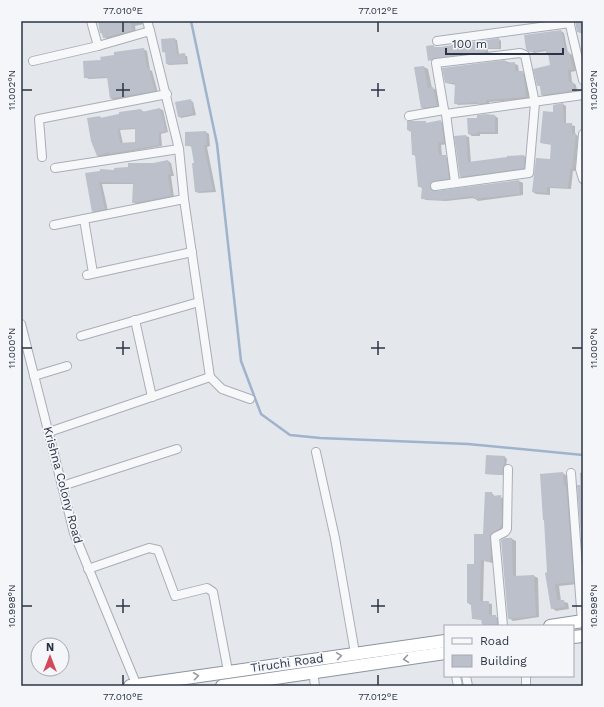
<svg xmlns="http://www.w3.org/2000/svg" width="604" height="707" viewBox="0 0 604 707" font-family="'Work Sans',sans-serif">
<rect width="100%" height="100%" fill="#e4e7ec"/>
<!-- shadow -->
<g fill="#0003" fill-rule="evenodd">
<polygon points="99,21 143,21 144,24 135,26 136,32 108,40 104,37 100,31"/>
<polygon points="576,21 583,21 583,34 578,32"/>
<polygon points="561,31 564,33 568,53 573,55 576,71 571,72 572,82 576,85 577,91 545,97 542,95 541,87 538,85 551,66 549,54 547,51 534,53 527,49"/>
<polygon points="174,39 177,40 179,54 187,56 188,64 169,65 167,64 166,53 163,52"/>
<polygon points="499,39 501,41 501,49 488,49 488,52 438,58 432,61 429,60 436,48"/>
<polygon points="143,49 147,51 150,70 152,71 158,93 114,100 110,98 109,78 89,79 85,77 102,61"/>
<polygon points="505,61 518,65 519,72 526,74 529,99 489,102 489,104 481,105 478,104 458,105 455,103 456,85 446,83"/>
<polygon points="424,67 428,69 432,88 437,90 440,108 426,110 422,108"/>
<polygon points="190,100 193,102 196,115 181,118 178,116"/>
<polygon points="563,104 566,106 566,124 575,126 575,134 578,136 575,171 573,171 571,189 550,188 550,195 536,194 533,192 551,160 552,145 541,143 554,113"/>
<path d="M 160,109 L 163,110 L 168,132 L 161,134 L 162,146 L 100,157 L 97,155 L 100,117 L 103,119 L 141,110 L 144,112 ZM 136,129 L 136,143 L 123,144 L 120,130 Z"/>
<polygon points="495,116 498,118 498,134 480,134 480,136 472,136 469,134 478,119"/>
<polygon points="425,122 428,124 441,122 444,123 447,144 441,145 442,156 449,158 452,180 433,189 434,192 519,181 523,183 523,195 478,201 474,198 446,201 426,200 422,198 423,189 419,186 416,156 413,155 411,132 408,130"/>
<polygon points="206,132 209,134 210,146 207,147 216,192 199,193 196,192 195,164 192,147 186,145 186,133"/>
<polygon points="465,136 469,137 471,163 524,156 527,158 527,169 464,178 461,176"/>
<polygon points="168,161 171,163 174,176 171,176 174,197 136,204 133,202 134,184 102,184 108,211 96,213 93,211 87,174 115,171"/>
<polygon points="505,457 507,459 505,475 486,474"/>
<polygon points="583,472 583,547 580,473"/>
<polygon points="563,473 567,476 578,584 559,586 561,601 568,603 569,609 556,611 552,608 548,573"/>
<polygon points="492,493 495,497 505,498 505,527 493,537 494,558 493,563 484,561 483,602 492,604 492,616 500,618 501,626 486,626 483,624 482,620 473,619 471,605 468,603 475,565 484,535"/>
<polygon points="505,539 512,539 516,541 516,577 534,576 538,578 539,617 513,621 509,618"/>
</g>
<g fill="none" stroke-linecap="round" stroke-linejoin="round">
<!-- stream -->
<polyline stroke="#9fb4cc" stroke-width="2.5" points="191,21 217,144 241,361 261,414 290,435 320,438 468,444 583,455"/>
</g>
<!-- building -->
<g fill="#bbc0ca" fill-rule="evenodd">
<polygon points="98,21 130,21 133,30 103,38 102,33 100,33"/>
<polygon points="575,21 581,21 581,32 577,32"/>
<polygon points="561,30 566,52 569,52 573,69 568,70 569,82 573,82 574,90 541,95 540,86 537,86 533,69 550,65 548,53 546,54 546,49 529,52 526,49 524,35"/>
<polygon points="175,38 177,54 185,53 186,63 166,64 165,52 162,52 161,39"/>
<polygon points="499,38 499,48 486,48 486,52 435,58 428,61 426,46 433,45 435,47 441,47"/>
<polygon points="144,48 147,68 149,68 155,91 110,98 107,77 84,78 83,61 101,60 100,57 114,55 114,52"/>
<polygon points="505,60 505,63 515,62 515,71 523,71 526,97 486,100 486,103 477,104 477,102 454,104 455,83 445,83 442,68"/>
<polygon points="424,66 428,88 433,87 437,106 421,108 414,67"/>
<polygon points="191,99 193,114 178,117 175,102"/>
<polygon points="563,103 564,123 572,123 572,134 576,133 572,169 570,169 568,188 547,187 547,193 532,192 536,158 550,159 551,144 540,143 543,111 553,112 553,105"/>
<path d="M 160,108 L 166,131 L 159,133 L 159,145 L 109,154 L 109,152 L 97,156 L 91,141 L 87,118 L 100,116 L 100,118 L 119,114 L 119,112 L 141,109 L 142,112 ZM 135,128 L 135,142 L 120,143 L 118,129 Z"/>
<polygon points="486,114 495,115 495,132 477,132 477,134 468,134 467,118 477,118 477,115"/>
<polygon points="441,120 444,142 438,143 439,155 446,155 449,179 432,181 430,186 431,190 436,191 519,180 520,194 473,199 473,196 442,200 421,199 422,187 418,187 415,155 412,155 411,131 407,130 407,121 426,121 426,123"/>
<polygon points="206,131 207,145 204,145 213,190 195,192 192,163 194,163 191,146 185,146 185,132"/>
<polygon points="466,135 468,162 507,157 507,156 524,155 524,168 460,177 454,136"/>
<polygon points="168,160 171,174 168,175 171,196 132,203 133,183 99,182 105,209 92,212 85,173 100,171 100,169 114,170 114,168 128,167 128,163 153,163"/>
<polygon points="486,455 505,456 502,475 485,474"/>
<polygon points="563,472 564,486 566,486 574,582 555,584 557,600 564,600 565,607 551,609 545,573 547,572 544,520 543,520 540,474"/>
<polygon points="577,485 583,485 583,561"/>
<polygon points="485,492 492,492 492,496 501,495 502,524 499,529 490,535 491,556 489,562 481,560 480,601 489,601 489,615 496,615 497,624 482,625 481,619 472,619 471,603 467,603 467,564 474,564 474,534 483,534"/>
<polygon points="505,538 512,538 513,576 534,575 536,616 508,619 501,540"/>
</g>
<g fill="none" stroke-linecap="round" stroke-linejoin="round">
<defs>
<g id="minor">
<polyline points="147,21 150,31"/>
<polyline points="569,21 583,80"/>
<polyline points="437,41 570,23"/>
<polyline points="33,61 98,46"/>
<polyline points="446,114 455,182"/>
<polyline points="409,116 444,110 446,114 583,95"/>
<polyline points="583,134 580,169 583,179"/>
<polyline points="42,157 39,119 167,94"/>
<polyline points="55,168 179,149"/>
<polyline points="435,186 529,173 535,103 525,55 520,53 436,63 444,110"/>
<polyline points="84,219 93,273"/>
<polyline points="54,225 184,199"/>
<polyline points="87,275 192,252"/>
<polyline points="135,320 152,397"/>
<polyline points="21,324 74,533 137,686"/>
<polyline points="81,336 199,302"/>
<polyline points="34,376 67,366"/>
<polyline points="210,377 222,389 250,399"/>
<polyline points="49,432 210,377 184,199 179,149 150,31 98,46 91,21"/>
<polyline points="316,452 335,538 355,653"/>
<polyline points="571,473 582,622"/>
<polyline points="62,486 177,449"/>
<polyline points="88,569 149,548 158,550 175,596 207,588 213,592 228,671"/>
<polyline points="503,626 495,537 505,532 507,529 508,469"/>
<polyline points="313,671 315,686"/>
<polyline points="456,676 458,686"/>
<polyline points="466,676 468,686"/>
<polyline points="526,686 526,676"/>
</g>
<g id="highway">
<polyline points="550,626 583,621"/>
<polyline points="573,637 583,636"/>
<polyline points="130,686 445,641"/>
<polyline points="222,686 445,653"/>
</g>
</defs>
<!-- minor casing -->
<use href="#minor" stroke="#a9aeb7" stroke-width="10"/>
<!-- highway casing -->
<use href="#highway" stroke="#8b94a3" stroke-width="14"/>
<!-- minor -->
<use href="#minor" stroke="#f7f8fa" stroke-width="8"/>
<!-- highway -->
<use href="#highway" stroke="#fff" stroke-width="12"/>
</g>
<!-- one-way arrows -->
<defs><path id="oneway-chevron" d="M-2-3.5L2.5 0L-2 3.5" fill="none" stroke-width="1.6" stroke-linecap="round" stroke-linejoin="round"/></defs>
<g stroke="#959aa2">
<use href="#oneway-chevron" transform="translate(339 656) rotate(-8)"/>
<use href="#oneway-chevron" transform="translate(406 659) rotate(172)"/>
<use href="#oneway-chevron" transform="translate(196 676) rotate(-8)"/>
</g>
<!-- ticks -->
<path fill="none" stroke="#2b3445" stroke-width="1.5" d="M 123,22 L 123,32M 378,22 L 378,32M 123,83 L 123,97M 378,83 L 378,97M 22,90 L 32,90M 116,90 L 130,90M 371,90 L 385,90M 572,90 L 582,90M 123,341 L 123,355M 378,341 L 378,355M 22,348 L 32,348M 116,348 L 130,348M 371,348 L 385,348M 572,348 L 582,348M 123,599 L 123,613M 378,599 L 378,613M 22,606 L 32,606M 116,606 L 130,606M 371,606 L 385,606M 572,606 L 582,606M 123,675 L 123,685M 378,675 L 378,685"/>
<g text-anchor="middle" stroke-width="3.5" stroke-linejoin="round" paint-order="stroke">
<!-- street labels -->
<g font-size="12" fill="#2b3445" stroke="#f4f6f9">
<text transform="translate(63 485) rotate(75)" y="4">Krishna Colony Road</text>
<text transform="translate(287 663) rotate(-8)" y="4">Tiruchi Road</text>
</g>
</g>
<!-- border -->
<rect width="604" height="707" fill="none" stroke="#f4f6f9" stroke-width="44"/>
<!-- legend -->
<rect x="444" y="625" width="130" height="52" fill="#f4f6f9" stroke="#a4a8b1"/>
<rect x="452" y="638" width="20" height="6" fill="#f7f8fa" stroke="#a4a8b1"/>
<text x="480" y="645" font-size="12" fill="#2b3445">Road</text>
<rect x="452" y="655" width="20" height="12" fill="#bbc0ca" stroke="#a4a8b1"/>
<text x="480" y="665" font-size="12" fill="#2b3445">Building</text>
<!-- north arrow -->
<g transform="translate(50 657)"><circle r="19" fill="#f4f6f9" stroke="#a4a8b1"/>
<path d="M0-3L7 15L0 10L-7 15Z" fill="#d1495b"/>
<text y="-6" font-size="11" font-weight="bold" text-anchor="middle" fill="#2b3445">N</text>
</g>
<!-- scale -->
<path d="M446 48v6h117v-6" fill="none" stroke="#2b3445" stroke-width="2"/>
<text x="452" y="48" font-size="12" fill="#2b3445" stroke="#f4f6f9" stroke-width="3" paint-order="stroke">100 m</text>
<rect x="22" y="22" width="560" height="663" fill="none" stroke="#2b3445" stroke-width="1.5"/>
<g font-size="10" text-anchor="middle" fill="#2b3445">
<text x="123" y="14">77.010°E</text>
<text x="378" y="14">77.012°E</text>
<text transform="translate(11 90) rotate(-90)" y="4">11.002°N</text>
<text transform="translate(593 90) rotate(-90)" y="4">11.002°N</text>
<text transform="translate(11 348) rotate(-90)" y="4">11.000°N</text>
<text transform="translate(593 348) rotate(-90)" y="4">11.000°N</text>
<text transform="translate(11 606) rotate(-90)" y="4">10.998°N</text>
<text transform="translate(593 606) rotate(-90)" y="4">10.998°N</text>
<text x="123" y="700">77.010°E</text>
<text x="378" y="700">77.012°E</text>
</g>
</svg>
